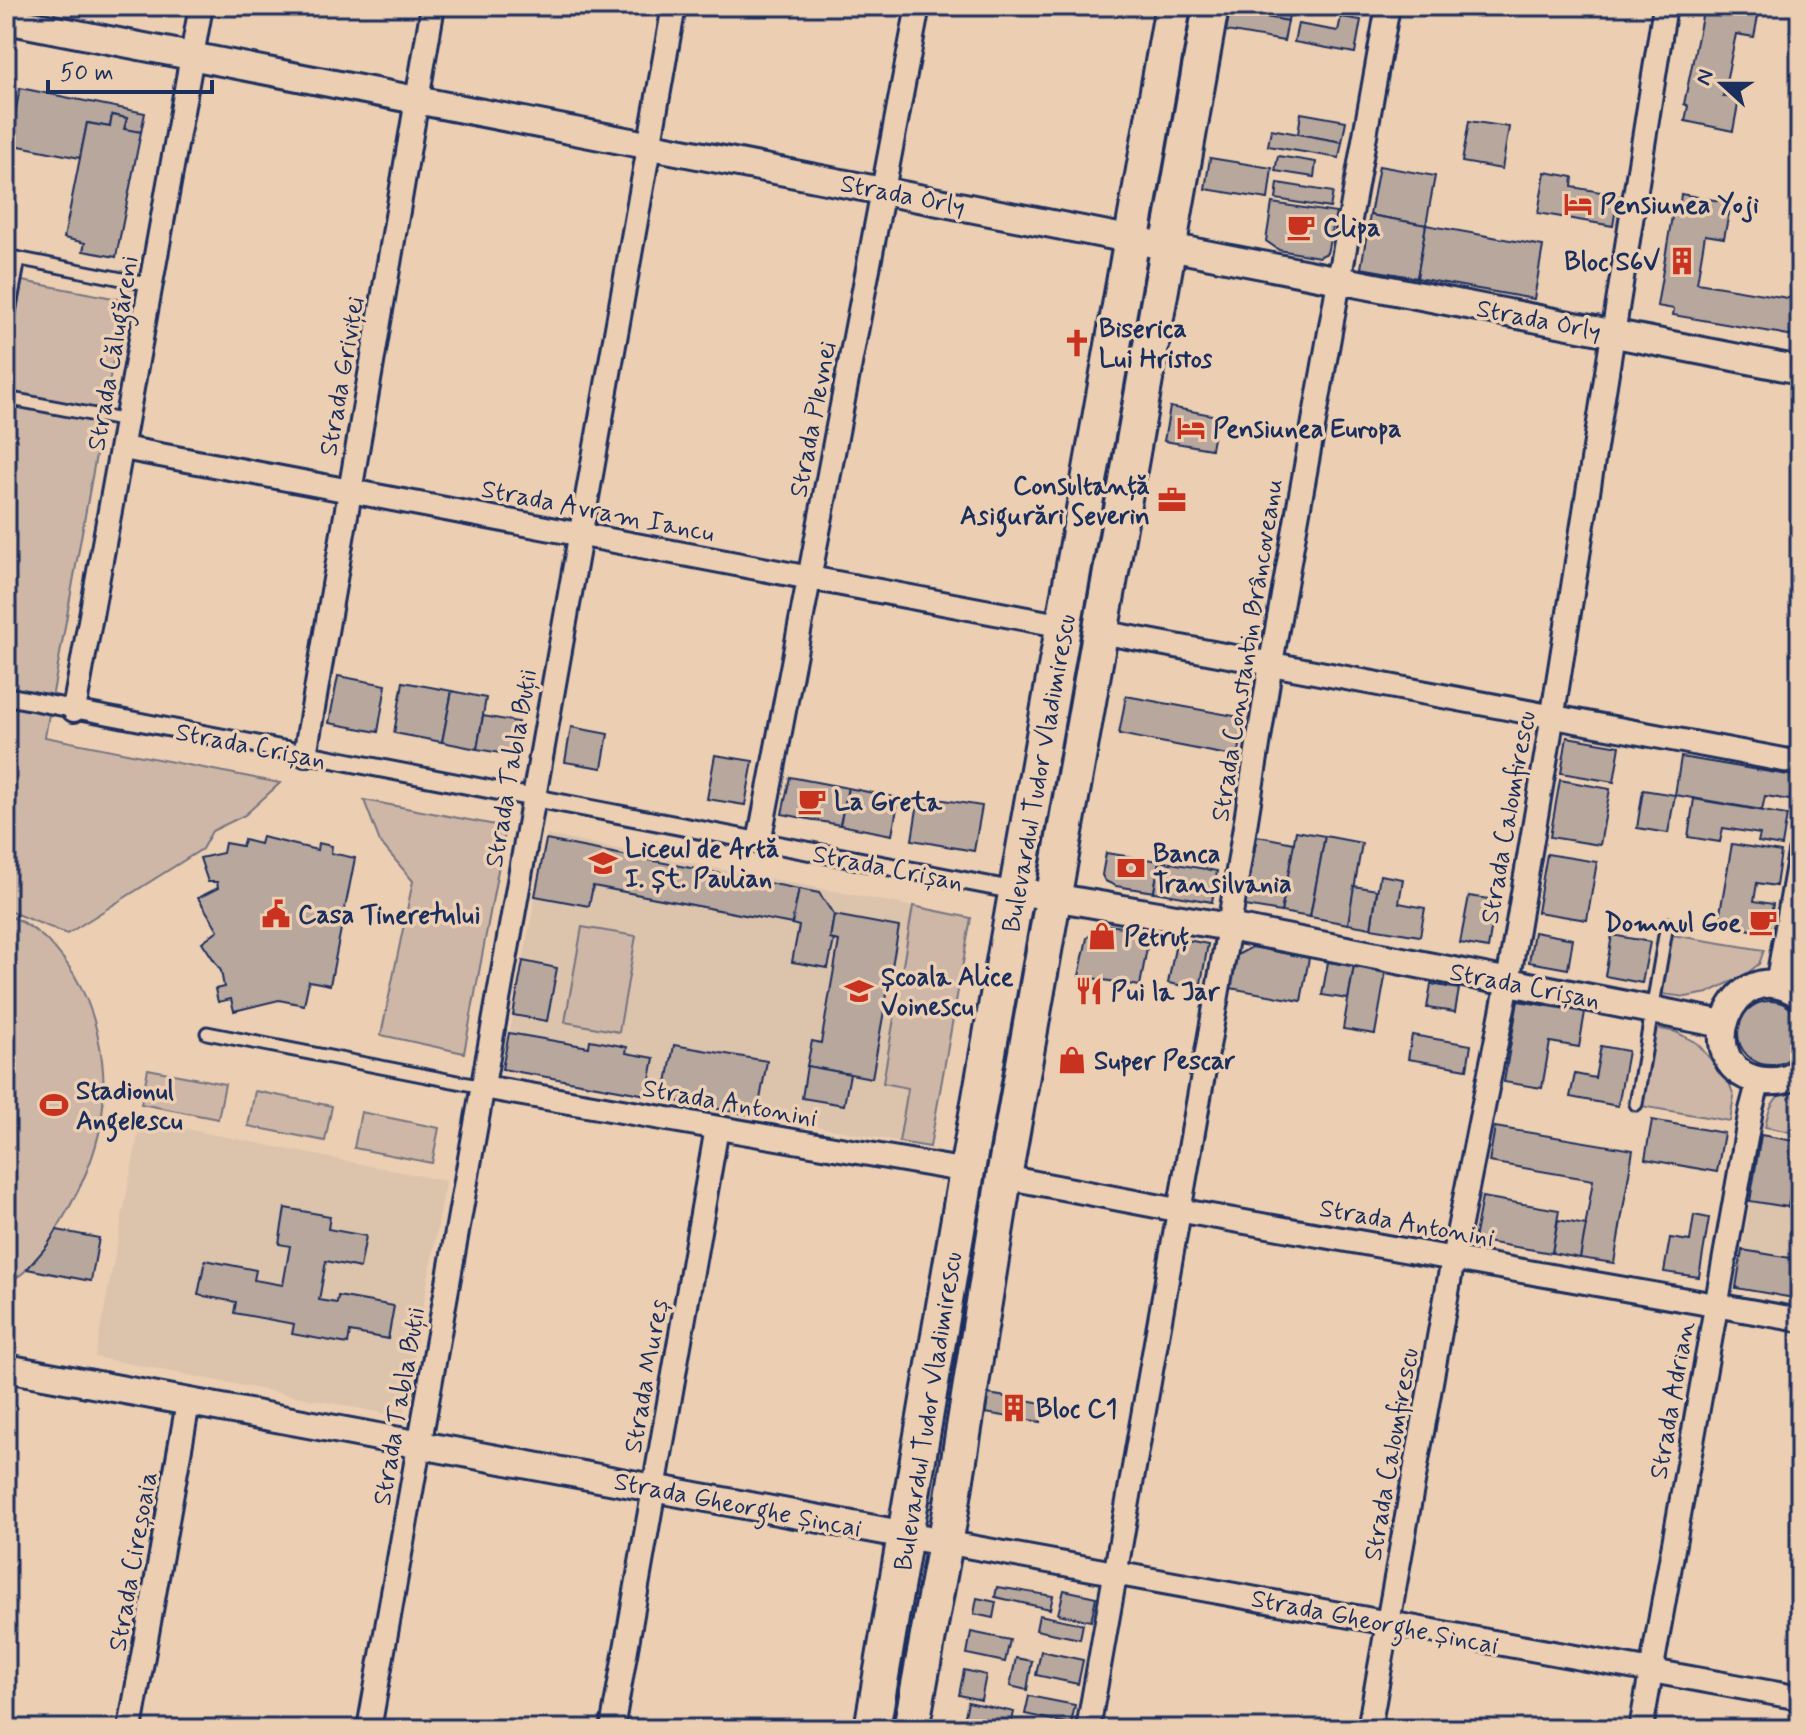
<svg xmlns="http://www.w3.org/2000/svg" width="1806" height="1735" viewBox="0 0 1806 1735" font-family="Mynerve,sans-serif">
<rect width="100%" height="100%" fill="#eccfb2"/>
<filter id="ink" filterUnits="userSpaceOnUse"><feTurbulence type="fractalNoise" baseFrequency=".0125" numOctaves="2"/><feDisplacementMap in="SourceGraphic" scale="16" xChannelSelector="R" yChannelSelector="G"/><feConvolveMatrix kernelMatrix="1 2 1 2 8 2 1 2 1" color-interpolation-filters="sRGB"/></filter>
<g filter="url(#ink)">
<!-- built -->
<g fill="#dcc3ac">
<polygon points="547,835 971,918 930,1147 502,1069 513,1015 547,1021 556,968 523,961"/>
<polygon points="141,1120 446,1181 403,1417 95,1357"/>
<polygon points="1761,1135 1800,1142 1800,1299 1736,1288"/>
</g>
<!-- green -->
<g fill="#ceb7a6" stroke="#747382" stroke-width="2">
<polygon points="1187,6 1193,6 1157,209 1152,208"/>
<polygon points="1137,280 1146,282 1052,804 1043,802"/>
<polygon points="22,281 124,300 45,737 280,783 245,815 212,831 202,849 67,934 6,910 6,370"/>
<polygon points="364,800 506,827 464,1053 381,1035 413,881 380,842"/>
<polygon points="913,906 971,918 930,1147 899,1142 908,1088 883,1083"/>
<path d="M 6,914 C 84,946 113,1045 101,1123 C 95,1158 80,1190 62,1220 C 49,1244 33,1272 6,1283 Z"/>
<polygon points="582,927 636,936 619,1032 565,1022"/>
<polygon points="1672,935 1764,950 1759,964 1745,975 1708,993 1686,997 1662,994"/>
<polygon points="1655,1028 1676,1032 1697,1043 1728,1080 1734,1096 1730,1121 1641,1106"/>
<polygon points="148,1069 225,1084 218,1119 141,1104"/>
<path d="M 1800,1081 L 1800,1134 L 1765,1127 C 1770,1100 1777,1095 1800,1081 Z"/>
<polygon points="255,1091 332,1106 325,1141 248,1126"/>
<polygon points="361,1112 439,1128 432,1163 354,1148"/>
</g>
<!-- building -->
<g fill="#b8a79d" stroke="#1b2f5e" stroke-width="2">
<polygon points="1230,6 1290,6 1288,21 1230,11"/>
<polygon points="1710,6 1760,6 1754,37 1736,34 1723,96 1739,99 1733,131 1685,121 1688,106 1684,104 1704,7"/>
<polygon points="1230,11 1288,21 1284,41 1226,31"/>
<polygon points="1341,17 1361,20 1355,53 1294,42 1298,24 1338,31"/>
<polygon points="20,88 145,113 141,132 124,129 127,118 112,115 110,127 87,123 80,158 9,144"/>
<polygon points="1301,113 1346,121 1342,142 1298,134"/>
<polygon points="112,115 127,118 124,129 141,132 116,257 83,251 85,243 64,238 87,123 110,127"/>
<polygon points="1469,121 1509,127 1502,169 1462,162"/>
<polygon points="1271,129 1342,142 1339,158 1268,146"/>
<polygon points="1278,156 1316,162 1314,177 1275,171"/>
<polygon points="1210,158 1272,168 1268,199 1205,189"/>
<polygon points="1379,166 1435,176 1426,225 1370,215"/>
<polygon points="1545,172 1573,177 1572,187 1618,195 1613,226 1538,213"/>
<polygon points="1278,183 1333,192 1330,208 1276,199"/>
<polygon points="1681,194 1731,203 1724,238 1705,235 1697,283 1800,300 1800,337 1673,315 1674,309 1657,306 1673,210 1679,211"/>
<polygon points="1272,203 1336,213 1327,253 1319,257 1279,250 1266,241"/>
<polygon points="1370,215 1426,225 1417,278 1361,268"/>
<polygon points="1426,225 1543,246 1534,299 1417,278"/>
<polygon points="1170,407 1217,416 1211,449 1164,441"/>
<polygon points="338,676 386,685 378,732 329,723"/>
<polygon points="403,682 452,691 442,742 394,733"/>
<polygon points="452,691 486,698 477,749 442,742"/>
<polygon points="1126,696 1245,718 1238,757 1119,734"/>
<polygon points="483,716 518,722 512,755 477,749"/>
<polygon points="571,727 608,734 602,768 565,762"/>
<polygon points="1567,737 1620,746 1614,782 1561,773"/>
<polygon points="715,755 753,761 745,805 707,799"/>
<polygon points="1681,757 1794,776 1790,800 1765,796 1762,810 1675,795"/>
<polygon points="790,777 848,788 840,825 782,814"/>
<polygon points="1560,780 1610,789 1600,845 1550,837"/>
<polygon points="848,788 899,798 892,835 840,825"/>
<polygon points="1643,790 1675,795 1668,833 1637,828"/>
<polygon points="919,796 982,806 974,851 912,840"/>
<polygon points="1694,799 1787,815 1782,846 1758,842 1760,834 1723,828 1720,842 1688,837"/>
<polygon points="1296,831 1325,836 1310,917 1281,912"/>
<polygon points="1257,836 1294,843 1281,912 1245,906"/>
<polygon points="1325,836 1362,843 1348,924 1310,917"/>
<polygon points="262,837 317,850 318,843 332,846 331,853 355,858 330,985 309,981 304,1005 279,1000 234,1011 231,999 218,1002 215,989 224,987 221,971 202,942 218,930 198,898 218,888 217,882 208,882 200,858 223,853 225,843 242,846 244,840 260,844"/>
<polygon points="546,840 799,889 792,924 593,886 589,906 535,896"/>
<polygon points="1732,844 1781,852 1776,886 1757,883 1754,901 1773,904 1768,933 1718,924"/>
<polygon points="1106,853 1159,861 1154,892 1116,886 1105,881 1102,875"/>
<polygon points="1547,854 1597,862 1587,920 1537,912"/>
<polygon points="1159,861 1217,871 1212,902 1154,892"/>
<polygon points="1380,875 1403,879 1399,903 1425,908 1420,936 1371,928"/>
<polygon points="1354,886 1377,890 1371,928 1348,924"/>
<polygon points="799,889 819,893 834,915 830,939 834,940 828,968 792,962 799,926 792,924"/>
<polygon points="1469,896 1496,900 1488,948 1460,943"/>
<polygon points="834,915 899,927 872,1078 807,1066 812,1041 821,1043 839,941 830,939"/>
<polygon points="1102,924 1150,931 1140,986 1079,976 1087,938"/>
<polygon points="1534,932 1573,939 1568,969 1529,962"/>
<polygon points="1612,935 1650,942 1642,983 1605,976"/>
<polygon points="1177,938 1208,944 1200,989 1168,983"/>
<polygon points="1252,947 1309,958 1301,1001 1230,988 1237,955"/>
<polygon points="523,961 557,968 547,1021 513,1015"/>
<polygon points="1328,962 1354,966 1348,999 1322,995"/>
<polygon points="1354,966 1386,972 1375,1034 1343,1029"/>
<polygon points="1431,984 1459,989 1455,1012 1427,1008"/>
<circle cx="1770" cy="1033" r="32"/>
<polygon points="1518,1001 1585,1012 1579,1047 1550,1042 1542,1088 1504,1082"/>
<polygon points="509,1033 589,1047 590,1040 627,1047 626,1053 654,1058 647,1095 502,1069"/>
<polygon points="1412,1035 1471,1045 1467,1069 1408,1059"/>
<polygon points="674,1045 767,1061 757,1116 664,1099"/>
<polygon points="1601,1046 1628,1051 1618,1106 1570,1097 1575,1074 1595,1078"/>
<polygon points="807,1066 850,1074 844,1105 802,1098"/>
<polygon points="1652,1120 1724,1133 1717,1172 1645,1159"/>
<polygon points="1495,1127 1633,1150 1614,1263 1580,1258 1593,1180 1489,1162"/>
<polygon points="1761,1135 1800,1142 1800,1193 1791,1191 1788,1207 1750,1201"/>
<polygon points="1482,1197 1559,1210 1552,1253 1474,1240"/>
<polygon points="285,1208 330,1216 328,1229 366,1236 360,1268 326,1261 319,1300 337,1303 338,1296 394,1306 388,1339 350,1332 348,1344 292,1334 294,1324 234,1313 236,1302 198,1295 205,1260 256,1270 254,1280 283,1285 290,1246 279,1244"/>
<polygon points="1694,1215 1709,1218 1699,1277 1664,1272 1670,1238 1690,1241"/>
<polygon points="1558,1220 1586,1225 1580,1258 1552,1253"/>
<polygon points="57,1230 99,1238 91,1281 27,1269 47,1246"/>
<polygon points="1800,1239 1800,1299 1736,1288 1742,1250 1797,1259"/>
<polygon points="988,1394 1043,1403 1041,1422 985,1413"/>
<polygon points="997,1587 1053,1596 1050,1609 995,1597"/>
<polygon points="1064,1590 1096,1597 1091,1621 1058,1614"/>
<polygon points="977,1598 996,1602 993,1618 974,1614"/>
<polygon points="1039,1615 1083,1624 1080,1639 1036,1630"/>
<polygon points="971,1632 1010,1640 1005,1662 967,1654"/>
<polygon points="1041,1651 1083,1660 1078,1684 1036,1675"/>
<polygon points="1016,1658 1032,1661 1027,1690 1010,1686"/>
<polygon points="964,1670 986,1675 981,1700 959,1695"/>
<polygon points="1029,1696 1075,1705 1071,1724 1025,1714"/>
<polygon points="968,1702 1014,1712 1010,1729 962,1729"/>
</g>
<g fill="none" stroke-linecap="round" stroke-linejoin="round">
<defs>
<g id="service">
<polyline points="6,256 152,285"/>
<polyline points="6,328 19,259"/>
<polyline points="6,398 127,421"/>
<polyline points="207,1033 483,1087"/>
<polyline points="1636,1104 1667,924"/>
</g>
<polyline id="pedestrian" points="6,696 1017,891"/>
<g id="minor">
<polyline points="123,448 1064,626"/>
<polyline points="1101,632 1800,763"/>
<polyline points="74,710 201,6"/>
<polyline points="305,755 433,6"/>
<polyline points="759,842 918,6"/>
<polyline points="1777,985 1800,853"/>
<polyline points="483,1087 967,1171"/>
<polyline points="1004,1177 1177,1210 1800,1320"/>
<polyline points="944,1542 1800,1698"/>
<polyline points="130,1729 188,1403"/>
<polyline points="369,1729 674,6"/>
<polyline points="612,1729 717,1128"/>
<polyline points="1088,1729 1229,927 1271,663 1388,6"/>
<polyline points="1369,1729 1453,1259 1508,982 1548,745 1665,6"/>
<polyline points="1641,1729 1751,1110 1759,1080"/>
</g>
<g id="tertiary">
<polyline points="6,20 1800,370"/>
<polyline points="1017,891 1229,927 1723,1024"/>
<path d="M 1800,995 C 1731,946 1685,1073 1765,1081 C 1778,1082 1791,1080 1800,1071"/>
<polyline points="6,1368 944,1542"/>
</g>
<g id="primary">
<polyline points="872,1729 967,1171 1173,6"/>
<polyline points="911,1729 950,1516 1004,1177 1211,6"/>
</g>
</defs>
<!-- service casing -->
<use href="#service" stroke="#1b2f5e" stroke-width="17"/>
<!-- pedestrian casing -->
<use href="#pedestrian" stroke="#1b2f5e" stroke-width="22"/>
<!-- minor casing -->
<use href="#minor" stroke="#1b2f5e" stroke-width="28"/>
<!-- tertiary casing -->
<use href="#tertiary" stroke="#1b2f5e" stroke-width="32"/>
<!-- primary casing -->
<use href="#primary" stroke="#1b2f5e" stroke-width="40"/>
<!-- service -->
<use href="#service" stroke="#eccfb2" stroke-width="11"/>
<!-- pedestrian -->
<use href="#pedestrian" stroke="#eccfb2" stroke-width="16"/>
<!-- minor -->
<use href="#minor" stroke="#eccfb2" stroke-width="22"/>
<!-- tertiary -->
<use href="#tertiary" stroke="#eccfb2" stroke-width="26"/>
<!-- primary -->
<use href="#primary" stroke="#eccfb2" stroke-width="34"/>
</g>
</g>
<!-- icons -->
<defs>
<symbol id="hotel-bare" viewBox="-9 -9 18 18"><path d="M-6-4.5h1.5V1H6V5H4.5V3h-9V5H-6ZM-4 0a1.8 1.8 0 1 1 3.6 0ZM.5 0V-2.5h3Q6-2.5 6 0Z" fill="#c8321e" stroke="#eccfb2" stroke-width="2.5" paint-order="stroke"/></symbol>
<symbol id="cafe-bare" viewBox="-9 -9 18 18"><path d="M-5.5-4.5H6V0H3Q3 3.5 0 3.5H-2.5Q-5.5 3.5-5.5 0ZM3-3.2v2h1.7v-2ZM-6 4.5H4V6H-6Z" fill="#c8321e" stroke="#eccfb2" stroke-width="2.5" paint-order="stroke"/></symbol>
<symbol id="building-bare" viewBox="-9 -9 18 18"><path d="M-4-6H4V6H1V3H-1V6H-4ZM-2.5-4.3h1.7v1.8h-1.7ZM.8-4.3h1.7v1.8H.8ZM-2.5-1h1.7V.8h-1.7ZM.8-1h1.7V.8H.8Z" fill="#c8321e" stroke="#eccfb2" stroke-width="2.5" paint-order="stroke"/></symbol>
<symbol id="church-bare" viewBox="-9 -9 18 18"><path d="M-1.2-6h2.4v3.5h3.3v2.4h-3.3V6h-2.4V-.1h-3.3v-2.4h3.3Z" fill="#c8321e" stroke="#eccfb2" stroke-width="2.5" paint-order="stroke"/></symbol>
<symbol id="office-bare" viewBox="-9 -9 18 18"><path d="M-6-3h4V-5.5h4V-3h4V5H-6ZM-1-4.5V-3h2v-1.5ZM-6 0V1H6V0Z" fill="#c8321e" stroke="#eccfb2" stroke-width="2.5" paint-order="stroke"/></symbol>
<symbol id="school-bare" viewBox="-9 -9 18 18"><path d="M0-5L7-2L0 1L-7-2ZM-4 1L0 2.5L4 1V4Q0 6-4 4Z" fill="#c8321e" stroke="#eccfb2" stroke-width="2.5" paint-order="stroke"/></symbol>
<symbol id="bank-bare" viewBox="-9 -9 18 18"><path d="M-6-4H6V4H-6ZM0-2.3a2.3 2.3 0 1 0 0 4.6a2.3 2.3 0 1 0 0-4.6Z" fill="#c8321e" stroke="#eccfb2" stroke-width="2.5" paint-order="stroke"/></symbol>
<symbol id="civic-bare" viewBox="-9 -9 18 18"><path d="M-.6-6.5H3V-4.5H.6V-3L4-1V1h2V6H-6V1h2V-1L-.6-3ZM-1.2 2.5V6h2.4V2.5Z" fill="#c8321e" stroke="#eccfb2" stroke-width="2.5" paint-order="stroke"/></symbol>
<symbol id="shop-bare" viewBox="-9 -9 18 18"><path d="M-5-2.5h2.3a2.7 3.5 0 0 1 5.4 0H5L5.5 6h-11ZM-1.5-2.5h3a1.5 2.3 0 0 0-3 0Z" fill="#c8321e" stroke="#eccfb2" stroke-width="2.5" paint-order="stroke"/></symbol>
<symbol id="restaurant-bare" viewBox="-9 -9 18 18"><path d="M-5-6h1v4h1v-4h1v4h1v-4h1v5L-1.5 .5V6h-2V.5L-5-1ZM5-6V6H3V1.5H1.5Q1.5-4 5-6Z" fill="#c8321e" stroke="#eccfb2" stroke-width="2.5" paint-order="stroke"/></symbol>
<symbol id="stadium-bare" viewBox="-9 -9 18 18"><path d="M0-5a6.5 5 0 1 0 0 10a6.5 5 0 1 0 0-10ZM-3.5-1.8h7v3.6h-7Z" fill="#c8321e" stroke="#eccfb2" stroke-width="2.5" paint-order="stroke"/></symbol>
</defs>
<g fill-rule="evenodd">
<use href="#hotel-bare" x="1558" y="184" width="40" height="40"/>
<use href="#cafe-bare" x="1281" y="207" width="40" height="40"/>
<use href="#building-bare" x="1662" y="241" width="40" height="40"/>
<use href="#church-bare" x="1057" y="323" width="40" height="40"/>
<use href="#hotel-bare" x="1171" y="408" width="40" height="40"/>
<use href="#office-bare" x="1152" y="480" width="40" height="40"/>
<use href="#cafe-bare" x="792" y="781" width="40" height="40"/>
<use href="#school-bare" x="583" y="843" width="40" height="40"/>
<use href="#bank-bare" x="1111" y="848" width="40" height="40"/>
<use href="#civic-bare" x="256" y="894" width="40" height="40"/>
<use href="#cafe-bare" x="1743" y="902" width="40" height="40"/>
<use href="#shop-bare" x="1082" y="916" width="40" height="40"/>
<use href="#school-bare" x="839" y="971" width="40" height="40"/>
<use href="#restaurant-bare" x="1069" y="971" width="40" height="40"/>
<use href="#shop-bare" x="1052" y="1040" width="40" height="40"/>
<use href="#stadium-bare" x="34" y="1085" width="40" height="40"/>
<use href="#building-bare" x="994" y="1388" width="40" height="40"/>
</g>
<g text-anchor="middle" stroke-width="7" stroke-linejoin="round" paint-order="stroke">
<!-- street labels -->
<g font-size="26" fill="#1b2f5e" stroke="#eccfb2">
<text transform="translate(903 194) rotate(11)" y="9">Strada Orly</text>
<text transform="translate(1539 319) rotate(11)" y="9">Strada Orly</text>
<text transform="translate(112 353) rotate(-80)" y="9">Strada Călugăreni</text>
<text transform="translate(341 376) rotate(-80)" y="9">Strada Griviței</text>
<text transform="translate(812 419) rotate(-79)" y="9">Strada Plevnei</text>
<text transform="translate(598 510) rotate(11)" y="9">Strada Avram Iancu</text>
<text transform="translate(1246 650) rotate(-81)" y="9">Strada Constantin Brâncoveanu</text>
<text transform="translate(251 745) rotate(11)" y="9">Strada Crișan</text>
<text transform="translate(510 768) rotate(-80)" y="9">Strada Tabla Buții</text>
<text transform="translate(1038 773) rotate(-80)" y="9">Bulevardul Tudor Vladimirescu</text>
<text transform="translate(1507 817) rotate(-80)" y="9">Strada Calomfirescu</text>
<text transform="translate(888 867) rotate(11)" y="9">Strada Crișan</text>
<text transform="translate(1525 985) rotate(11)" y="9">Strada Crișan</text>
<text transform="translate(730 1102) rotate(10)" y="9">Strada Antonini</text>
<text transform="translate(1407 1222) rotate(10)" y="9">Strada Antonini</text>
<text transform="translate(645 1376) rotate(-80)" y="9">Strada Mureș</text>
<text transform="translate(1671 1400) rotate(-80)" y="9">Strada Adrian</text>
<text transform="translate(398 1406) rotate(-80)" y="9">Strada Tabla Buții</text>
<text transform="translate(927 1411) rotate(-81)" y="9">Bulevardul Tudor Vladimirescu</text>
<text transform="translate(1390 1454) rotate(-80)" y="9">Strada Calomfirescu</text>
<text transform="translate(738 1504) rotate(11)" y="9">Strada Gheorghe Șincai</text>
<text transform="translate(132 1561) rotate(-80)" y="9">Strada Cireșoaia</text>
<text transform="translate(1375 1621) rotate(11)" y="9">Strada Gheorghe Șincai</text>
</g>
<!-- poi labels -->
<g font-size="26" font-weight="bold" fill="#1b2f5e" stroke="#eccfb2" text-anchor="start">
<text x="1600" y="213">Pensiunea Yoji</text>
<text x="1323" y="236">Clipa</text>
<text x="1660" y="270" text-anchor="end">Bloc S6V</text>
<text x="1099" y="337">Biserica<tspan x="1099" dy="30">Lui Hristos</tspan></text>
<text x="1213" y="437">Pensiunea Europa</text>
<text x="1150" y="494" text-anchor="end">Consultanță<tspan x="1150" dy="30">Asigurări Severin</tspan></text>
<text x="834" y="810">La Greta</text>
<text x="625" y="857">Liceul de Artă<tspan x="625" dy="30">I. Șt. Paulian</tspan></text>
<text x="1153" y="862">Banca<tspan x="1153" dy="30">Transilvania</tspan></text>
<text x="298" y="923">Casa Tineretului</text>
<text x="1741" y="931" text-anchor="end">Domnul Goe</text>
<text x="1124" y="945">Petruț</text>
<text x="881" y="985">Școala Alice<tspan x="881" dy="30">Voinescu</tspan></text>
<text x="1111" y="1000">Pui la Jar</text>
<text x="1094" y="1069">Super Pescar</text>
<text x="76" y="1099">Stadionul<tspan x="76" dy="30">Angelescu</tspan></text>
<text x="1036" y="1417">Bloc C1</text>
</g>
</g>
<!-- margin -->
<rect width="1806" height="1735" fill="none" stroke="#eccfb2" stroke-width="32"/>
<rect x="16" y="16" width="1774" height="1703" fill="none" stroke="#1b2f5e" stroke-width="3" filter="url(#ink)"/>
<!-- north arrow -->
<g transform="translate(1722 84) rotate(291)" stroke="#eccfb2" stroke-width="6" paint-order="stroke">
<path d="M0-6L14 30L0 20L-14 30Z" fill="#1b2f5e"/>
<text y="-12" font-size="22" font-weight="bold" text-anchor="middle" fill="#1b2f5e">N</text>
</g>
<!-- scale -->
<path d="M48 80v12h164v-12" fill="none" stroke="#1b2f5e" stroke-width="4"/>
<text x="60" y="80" font-size="24" fill="#1b2f5e" stroke="#eccfb2" stroke-width="6" paint-order="stroke">50 m</text>
</svg>
